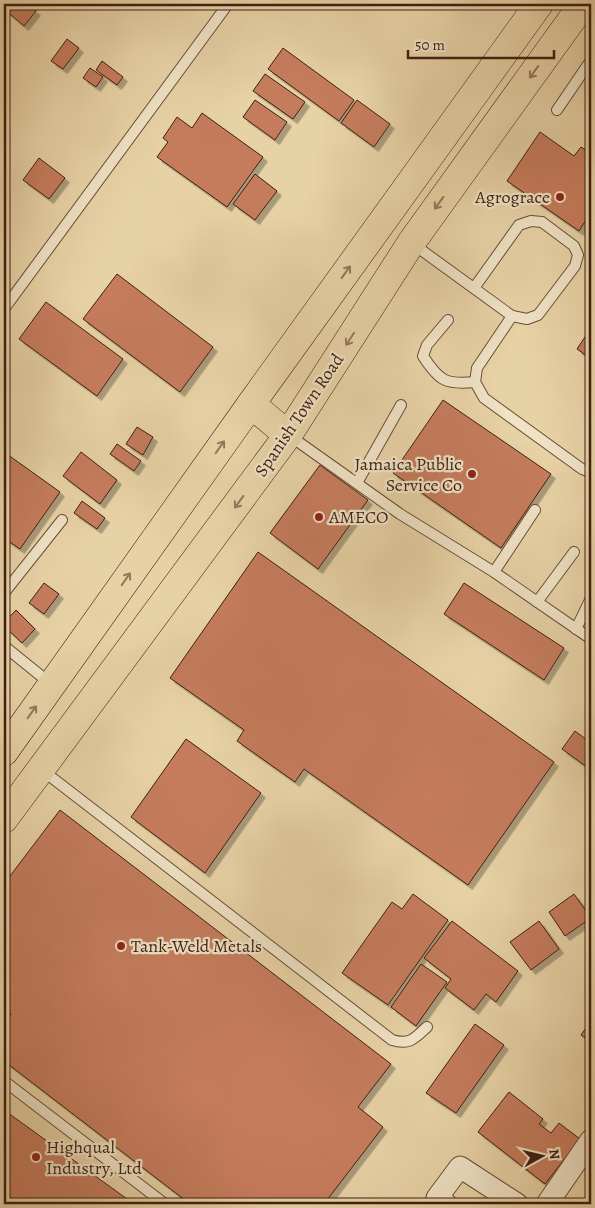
<svg xmlns="http://www.w3.org/2000/svg" width="595" height="1208" viewBox="0 0 595 1208" font-family="Alegreya,serif">
<defs>
<filter id="shadow"><feDropShadow dx="4.5" dy="4.5" stdDeviation="0" flood-color="#0004"/></filter>
</defs>
<rect width="100%" height="100%" fill="#e7d2a6"/>
<filter id="stains"><feTurbulence type="fractalNoise" baseFrequency=".004" numOctaves="4"/><feColorMatrix values="0 0 0 0 .2 0 0 0 0 .09 0 0 0 0 .02 0 0 0 .5 -.17"/></filter>
<radialGradient id="worn" r=".72"><stop offset=".6" stop-color="#630" stop-opacity="0"/><stop offset="1" stop-color="#630" stop-opacity=".3"/></radialGradient>
<!-- building -->
<g fill="#c57b5d" stroke="#3f1f11" filter="url(#shadow)">
<polygon points="4,4 27,4 36,11 24,26 4,9"/>
<polygon points="67,39 79,48 63,69 51,61"/>
<polygon points="283,48 354,100 339,121 268,69"/>
<polygon points="102,61 123,77 117,85 96,70"/>
<polygon points="90,68 103,77 96,87 83,78"/>
<polygon points="265,74 305,102 293,119 253,91"/>
<polygon points="255,100 287,122 275,140 243,117"/>
<polygon points="357,100 390,124 374,147 341,123"/>
<polygon points="202,113 263,157 227,207 157,157 168,142 163,138 177,117 192,128"/>
<polygon points="540,132 574,156 581,147 589,152 591,149 591,212 579,231 507,181"/>
<polygon points="39,158 65,178 49,199 23,180"/>
<polygon points="255,174 277,191 255,220 233,204"/>
<polygon points="117,274 213,347 180,392 83,319"/>
<polygon points="46,302 123,359 97,396 19,339"/>
<polygon points="591,328 591,359 577,349"/>
<polygon points="443,400 551,474 501,548 393,473"/>
<polygon points="137,427 153,437 143,455 126,444"/>
<polygon points="117,444 141,461 134,471 110,454"/>
<polygon points="4,452 60,492 20,549 4,538"/>
<polygon points="81,452 117,480 100,504 63,476"/>
<polygon points="320,465 368,500 318,569 270,533"/>
<polygon points="82,501 105,518 97,529 74,513"/>
<polygon points="258,552 554,762 468,885 304,769 295,782 237,741 244,730 170,678"/>
<polygon points="44,583 59,594 44,614 29,603"/>
<polygon points="464,583 564,648 544,680 444,614"/>
<polygon points="16,610 35,629 22,643 4,626 4,623"/>
<polygon points="575,731 591,743 591,770 562,749"/>
<polygon points="186,739 261,793 205,873 131,817"/>
<polygon points="60,810 391,1064 358,1107 383,1127 324,1204 190,1204 4,1061 4,1024 11,1014 4,1009 4,884"/>
<polygon points="413,894 448,920 388,1005 342,973 392,902 402,909"/>
<polygon points="574,894 591,918 565,936 549,912"/>
<polygon points="452,921 518,971 496,1002 486,994 474,1010 445,988 451,979 424,958"/>
<polygon points="539,921 559,949 531,970 510,942"/>
<polygon points="421,964 447,982 416,1026 391,1007"/>
<polygon points="591,1021 591,1043 581,1035"/>
<polygon points="475,1024 504,1045 456,1113 426,1093"/>
<polygon points="509,1092 543,1119 539,1124 551,1133 559,1123 580,1139 545,1184 478,1132"/>
<polygon points="4,1110 134,1204 4,1204"/>
</g>
<g fill="none" stroke-linecap="round" stroke-linejoin="round">
<defs>
<g id="service">
<polyline points="557,110 591,60"/>
<polyline points="413,244 512,316 527,319 538,315 575,266 578,255 574,246 542,222 531,221 519,225 474,288"/>
<polyline points="4,309 228,4"/>
<polyline points="512,316 477,368 475,382 484,398 582,469 591,472"/>
<path d="M 448,320 L 427,345 L 423,356 C 439,381 446,385 475,382"/>
<polyline points="290,436 400,514 494,572 591,639"/>
<polyline points="357,483 401,405"/>
<polyline points="494,572 535,510"/>
<polyline points="4,593 62,520"/>
<polyline points="537,602 574,552"/>
<polyline points="576,629 591,598"/>
<polyline points="4,646 51,684"/>
<path d="M 42,770 L 392,1040 C 410,1045 414,1039 427,1027"/>
<polyline points="4,1081 165,1204"/>
</g>
<g id="minor">
<polyline points="446,1204 437,1198 460,1167 517,1204"/>
<polyline points="547,1204 591,1140"/>
</g>
<g id="trunk">
<polyline points="251,404 288,435"/>
<polyline points="4,752 251,404 539,4"/>
<polyline points="4,819 288,435 411,243 583,4"/>
</g>
</defs>
<!-- service casing -->
<use href="#service" stroke="#694c36" stroke-width="12"/>
<!-- minor casing -->
<use href="#minor" stroke="#694c36" stroke-width="23"/>
<!-- trunk casing -->
<use href="#trunk" stroke="#3f1f11" stroke-width="29"/>
<!-- service -->
<use href="#service" stroke="#efe2c5" stroke-width="10"/>
<!-- minor -->
<use href="#minor" stroke="#efe2c5" stroke-width="21"/>
<!-- trunk -->
<use href="#trunk" stroke="#e7d2a6" stroke-width="28"/>
</g>
<!-- one-way arrows -->
<defs><path id="oneway-shaft" d="M-6 0H5M1.5-3L5.5 0L1.5 3" fill="none" stroke-width="1.6" stroke-linecap="round" stroke-linejoin="round" transform="scale(1.25)"/></defs>
<g stroke="#93785c">
<use href="#oneway-shaft" transform="translate(534 72) rotate(126)"/>
<use href="#oneway-shaft" transform="translate(439 203) rotate(126)"/>
<use href="#oneway-shaft" transform="translate(346 272) rotate(-54)"/>
<use href="#oneway-shaft" transform="translate(350 339) rotate(123)"/>
<use href="#oneway-shaft" transform="translate(220 447) rotate(-55)"/>
<use href="#oneway-shaft" transform="translate(239 502) rotate(126)"/>
<use href="#oneway-shaft" transform="translate(126 579) rotate(-55)"/>
<use href="#oneway-shaft" transform="translate(32 712) rotate(-55)"/>
</g>
<!-- markers -->
<g fill="#8f2418" stroke="#efe2c5" stroke-width="2">
<circle cx="560" cy="197" r="5"/>
<circle cx="472" cy="474" r="5"/>
<circle cx="319" cy="517" r="5"/>
<circle cx="121" cy="946" r="5"/>
<circle cx="36" cy="1157" r="5"/>
</g>
<g text-anchor="middle" stroke-width="4.5" stroke-linejoin="round" paint-order="stroke">
<!-- poi labels -->
<g font-size="18" fill="#3f1f11" stroke="#efe2c5" text-anchor="start">
<text x="550" y="203" text-anchor="end">Agrograce</text>
<text x="462" y="470" text-anchor="end">Jamaica Public<tspan x="462" dy="21">Service Co</tspan></text>
<text x="329" y="523">AMECO</text>
<text x="131" y="952">Tank-Weld Metals</text>
<text x="46" y="1153">Highqual<tspan x="46" dy="21">Industry, Ltd</tspan></text>
</g>
<!-- street labels -->
<g font-size="18" fill="#3f1f11" stroke="#efe2c5">
<text transform="translate(299 415) rotate(-56)" y="6">Spanish Town Road</text>
</g>
</g>
<!-- margin -->
<rect width="595" height="1208" fill="none" stroke="#e7d2a6" stroke-width="20"/>
<rect x="5" y="5" width="585" height="1198" fill="none" stroke="#3f1f11" stroke-width="2.5"/>
<rect x="10" y="10" width="575" height="1188" fill="none" stroke="#3f1f11"/>
<!-- north arrow -->
<g transform="translate(542 1156) rotate(82)" stroke="#efe2c5" stroke-width="4" paint-order="stroke">
<path d="M0-4L9 19L0 12L-9 19Z" fill="#3f1f11"/>
<text y="-8" font-size="14" font-weight="bold" text-anchor="middle" fill="#3f1f11">N</text>
</g>
<!-- scale -->
<path d="M408 50v8h146v-8" fill="none" stroke="#3f1f11" stroke-width="2.5"/>
<text x="415" y="50" font-size="15" fill="#3f1f11" stroke="#efe2c5" stroke-width="4" paint-order="stroke">50 m</text>
<rect width="100%" height="100%" filter="url(#stains)"/>
<rect width="100%" height="100%" fill="url(#worn)"/>
</svg>
